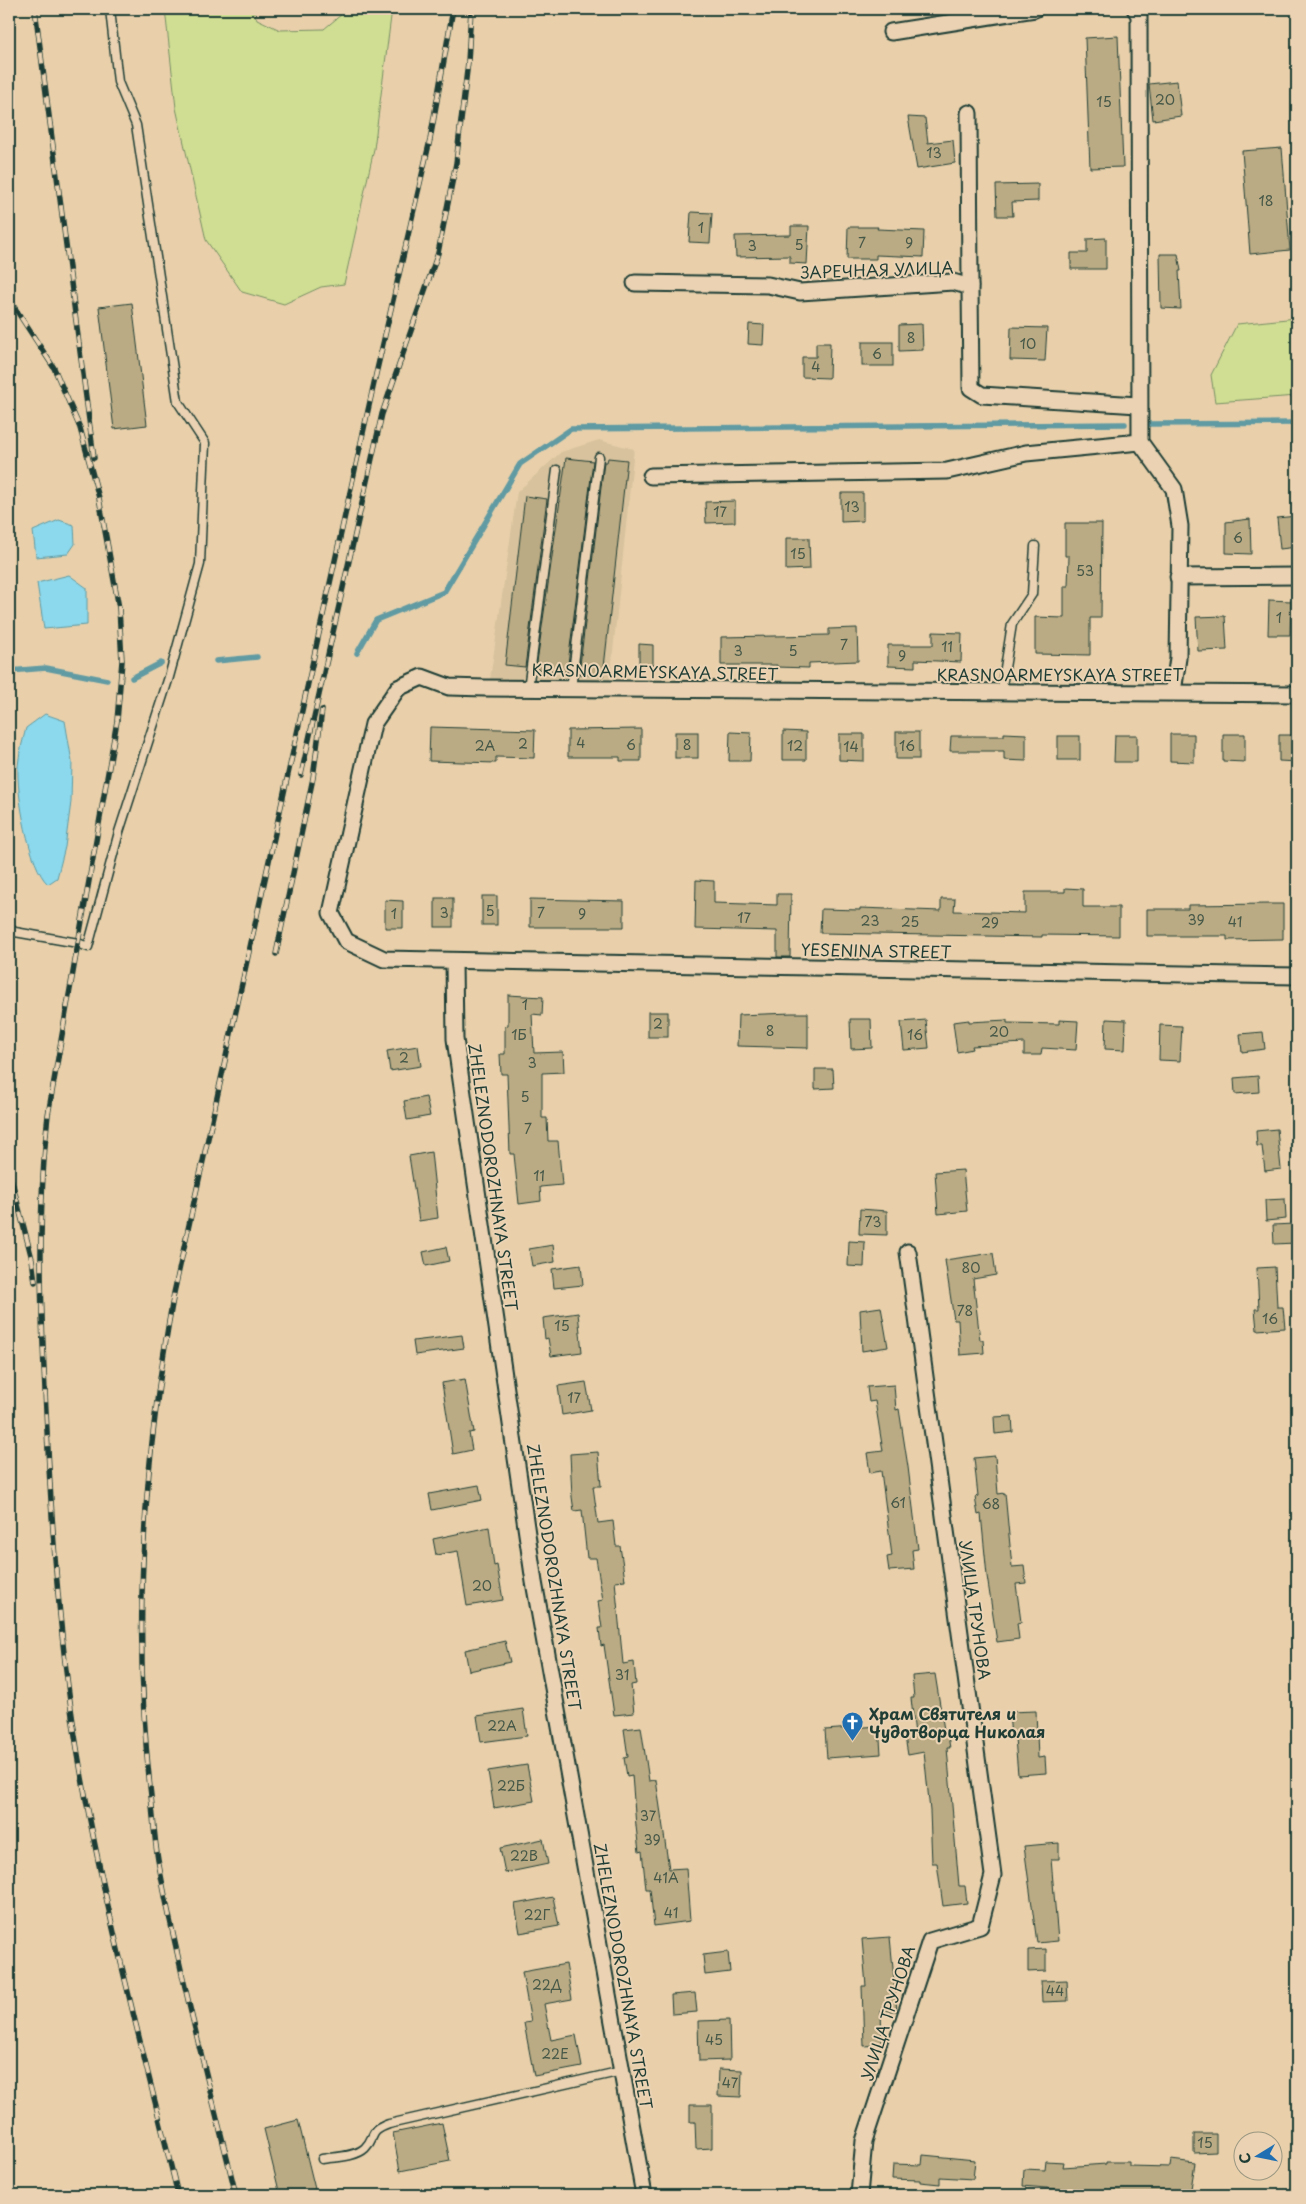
<svg xmlns="http://www.w3.org/2000/svg" width="1306" height="2204" viewBox="0 0 1306 2204" font-family="'Playpen Sans',sans-serif">
<rect width="100%" height="100%" fill="#e9d0ab"/>
<filter id="ink" filterUnits="userSpaceOnUse"><feTurbulence type="fractalNoise" baseFrequency=".02" numOctaves="2"/><feDisplacementMap in="SourceGraphic" scale="10" xChannelSelector="R" yChannelSelector="G"/><feConvolveMatrix kernelMatrix="1 2 1 2 8 2 1 2 1" color-interpolation-filters="sRGB"/></filter>
<g filter="url(#ink)">
<!-- built -->
<polygon fill="#d7c29d" points="599,440 634,449 610,681 490,679 517,492 561,452"/>
<!-- green -->
<g fill="#cfde92" stroke="#778e63">
<polygon points="165,9 252,9 257,19 280,30 324,29 348,9 392,9 374,149 344,284 321,287 284,304 242,292 206,240 176,108"/>
<polygon points="1297,318 1297,396 1215,402 1211,375 1237,324"/>
</g>
<!-- water -->
<g fill="#8cd8ec" stroke="#609aa2">
<polygon points="59,520 74,525 75,544 68,554 36,557 33,531"/>
<polygon points="69,575 87,588 87,625 44,629 37,583"/>
<path d="M 45,714 L 65,721 L 72,762 L 71,802 L 65,847 L 57,878 L 48,884 C 29,868 16,791 18,766 C 19,753 23,740 26,728 Z"/>
</g>
<g fill="none" stroke-linecap="round" stroke-linejoin="round">
<!-- stream -->
<g stroke="#609aa2" stroke-width="5.5">
<polyline points="1148,424 1297,423"/>
<polyline points="357,653 376,620 444,592 520,464 571,429 1125,424"/>
<polyline points="216,661 257,657"/>
<polyline points="9,671 46,668 107,680"/>
<polyline points="132,678 161,663"/>
</g>
</g>
<!-- building -->
<g fill="#bbab84" stroke="#1f3d34">
<polygon points="1118,36 1123,167 1090,168 1085,38"/>
<polygon points="1177,81 1181,116 1153,120 1149,84"/>
<polygon points="908,117 925,118 928,143 953,140 955,163 917,169"/>
<polygon points="1282,148 1290,250 1250,254 1242,151"/>
<polygon points="1038,184 1038,201 1012,202 1013,216 997,216 996,185"/>
<polygon points="691,212 712,213 710,243 689,242"/>
<polygon points="791,226 809,226 807,264 790,263 790,256 736,257 735,236 791,235"/>
<polygon points="848,227 878,227 877,229 924,231 923,257 876,255 876,259 847,259"/>
<polygon points="1106,238 1106,269 1071,269 1071,253 1087,253 1087,239"/>
<polygon points="1160,254 1178,254 1181,271 1179,271 1181,309 1161,308"/>
<polygon points="132,303 147,425 114,429 99,307"/>
<polygon points="749,324 764,325 763,345 748,344"/>
<polygon points="922,324 923,350 899,351 899,325"/>
<polygon points="1011,327 1047,328 1045,361 1010,360"/>
<rect x="862" y="342" width="31" height="24"/>
<polygon points="816,343 830,343 829,378 802,377 802,357 816,357"/>
<polygon points="566,458 593,461 567,672 536,669"/>
<polygon points="608,458 627,460 603,676 579,674 604,462 607,462"/>
<polygon points="841,493 863,493 863,521 841,522"/>
<polygon points="525,496 547,499 525,667 505,665"/>
<polygon points="735,501 735,522 706,523 705,502"/>
<polygon points="1297,516 1297,547 1280,549 1277,518"/>
<polygon points="1250,519 1251,554 1226,553 1226,522"/>
<polygon points="1065,523 1102,523 1101,618 1090,618 1090,655 1035,654 1035,617 1064,618 1064,586 1068,586 1069,556 1065,556"/>
<polygon points="786,538 809,538 810,569 786,570"/>
<polygon points="1269,600 1291,601 1290,635 1268,635"/>
<polygon points="1225,616 1227,650 1198,651 1196,617"/>
<polygon points="857,628 858,661 809,663 809,668 777,667 777,665 721,665 721,637 829,635 829,629"/>
<polygon points="933,632 962,633 961,662 915,660 915,667 888,666 888,645 933,645"/>
<polygon points="639,644 653,645 653,665 639,665"/>
<polygon points="430,727 535,730 534,758 496,757 496,763 429,761"/>
<polygon points="641,729 641,761 620,761 620,757 568,757 568,730"/>
<polygon points="783,731 806,732 806,760 783,760"/>
<rect x="675" y="732" width="23" height="26"/>
<polygon points="730,732 751,733 750,761 729,761"/>
<rect x="896" y="732" width="23" height="27"/>
<polygon points="1004,733 1026,734 1026,761 1004,760 1004,751 950,751 951,736 1004,736"/>
<polygon points="839,734 864,734 864,761 839,760"/>
<polygon points="1170,734 1194,734 1194,762 1170,761"/>
<polygon points="1223,734 1245,734 1245,762 1223,761"/>
<polygon points="1115,735 1137,735 1137,762 1114,762"/>
<polygon points="1279,735 1297,735 1297,762 1279,761"/>
<rect x="1058" y="736" width="22" height="24"/>
<polygon points="696,880 714,881 714,903 777,905 777,894 791,894 790,957 777,957 777,931 695,929"/>
<polygon points="1065,888 1083,889 1083,907 1119,907 1119,936 1042,935 1042,937 820,933 821,909 860,910 860,908 941,911 941,899 955,899 954,911 1025,913 1025,892 1065,892"/>
<rect x="482" y="896" width="15" height="29"/>
<rect x="435" y="898" width="18" height="29"/>
<polygon points="530,899 624,901 624,927 530,927"/>
<polygon points="385,900 403,901 403,928 385,928"/>
<polygon points="1269,904 1283,904 1283,939 1227,940 1227,936 1147,936 1147,909 1188,909 1188,905"/>
<polygon points="508,995 543,997 542,1015 532,1014 534,1053 563,1052 564,1072 542,1073 542,1118 547,1118 548,1141 558,1141 562,1185 540,1187 541,1201 519,1204 514,1154 510,1154 507,1074 501,1074 500,1054 505,1054 505,1026 508,1025"/>
<rect x="648" y="1012" width="20" height="25"/>
<polygon points="792,1013 808,1013 808,1048 737,1046 738,1015"/>
<polygon points="850,1019 871,1019 872,1048 851,1049"/>
<polygon points="1106,1019 1126,1020 1125,1050 1105,1049"/>
<polygon points="926,1020 929,1048 904,1050 901,1022"/>
<polygon points="969,1020 969,1022 1007,1020 1007,1023 1059,1024 1059,1020 1078,1021 1076,1050 1042,1048 1041,1055 1024,1055 1024,1043 972,1046 973,1049 957,1052 953,1022"/>
<polygon points="1160,1025 1182,1026 1180,1061 1159,1060"/>
<polygon points="1263,1032 1265,1049 1242,1052 1240,1034"/>
<polygon points="418,1046 421,1066 390,1071 387,1051"/>
<polygon points="815,1069 833,1069 834,1088 815,1089"/>
<polygon points="1258,1076 1259,1092 1235,1094 1234,1078"/>
<polygon points="426,1097 430,1116 407,1120 404,1101"/>
<polygon points="1277,1129 1281,1169 1265,1171 1262,1146 1257,1146 1256,1131"/>
<polygon points="431,1152 438,1218 419,1221 409,1156"/>
<polygon points="963,1170 967,1211 938,1214 935,1172"/>
<polygon points="1285,1199 1286,1219 1266,1221 1265,1200"/>
<polygon points="860,1209 887,1211 887,1235 859,1234"/>
<polygon points="1294,1224 1296,1243 1274,1244 1273,1225"/>
<polygon points="849,1241 865,1242 864,1267 848,1266"/>
<polygon points="553,1245 555,1262 532,1266 529,1249"/>
<polygon points="446,1247 449,1261 426,1266 423,1252"/>
<polygon points="993,1253 996,1275 973,1279 980,1340 983,1340 984,1353 960,1355 958,1320 954,1320 945,1260"/>
<polygon points="581,1265 583,1285 554,1288 552,1269"/>
<polygon points="1275,1267 1277,1307 1283,1307 1285,1328 1257,1330 1255,1309 1259,1309 1257,1268"/>
<polygon points="881,1307 888,1347 862,1351 860,1310"/>
<polygon points="578,1313 582,1352 551,1356 548,1338 545,1339 543,1318"/>
<polygon points="462,1335 464,1348 415,1355 413,1341"/>
<polygon points="465,1379 474,1432 469,1433 472,1450 453,1454 442,1383"/>
<polygon points="586,1382 591,1410 562,1415 558,1386"/>
<polygon points="894,1385 896,1410 899,1409 908,1467 918,1549 912,1550 914,1569 889,1571 887,1557 892,1556 881,1471 870,1473 867,1453 883,1451 875,1401 869,1402 867,1387"/>
<polygon points="1012,1416 1013,1432 995,1434 994,1417"/>
<polygon points="598,1452 601,1486 593,1486 598,1523 613,1521 616,1546 620,1546 625,1580 615,1581 623,1664 634,1662 636,1684 631,1685 634,1713 614,1715 604,1645 601,1646 599,1628 602,1628 598,1601 603,1600 596,1558 587,1558 582,1510 574,1511 572,1497 570,1454"/>
<polygon points="995,1456 998,1494 1005,1493 1012,1567 1024,1566 1026,1583 1016,1584 1021,1622 1017,1623 1019,1639 997,1642 987,1576 981,1514 978,1515 975,1497 978,1496 974,1458"/>
<polygon points="479,1485 482,1500 432,1510 429,1494"/>
<polygon points="489,1527 494,1566 497,1565 503,1600 467,1606 458,1551 436,1555 433,1539"/>
<polygon points="505,1641 510,1662 469,1671 465,1650"/>
<polygon points="935,1674 944,1730 947,1730 950,1748 947,1748 959,1886 965,1886 967,1903 943,1906 937,1863 932,1863 930,1811 924,1752 908,1755 905,1737 915,1735 911,1698 914,1698 912,1676"/>
<polygon points="523,1709 527,1736 481,1742 477,1716"/>
<polygon points="1036,1711 1038,1758 1045,1757 1046,1773 1018,1775 1015,1738 1011,1738 1009,1712"/>
<polygon points="879,1726 881,1754 827,1758 825,1730"/>
<polygon points="641,1727 649,1781 656,1780 669,1869 686,1868 690,1921 654,1926 650,1889 646,1889 642,1851 639,1852 636,1826 632,1775 627,1776 624,1758 628,1757 624,1729"/>
<polygon points="527,1765 534,1801 494,1808 488,1771"/>
<polygon points="543,1839 548,1864 505,1873 500,1848"/>
<polygon points="1059,1843 1059,1859 1051,1859 1058,1941 1037,1943 1024,1846"/>
<polygon points="553,1897 559,1926 520,1933 515,1904"/>
<polygon points="890,1937 897,2011 881,2011 882,2045 864,2046 862,1986 866,1986 862,1939"/>
<polygon points="1046,1949 1046,1971 1028,1972 1028,1950"/>
<polygon points="728,1952 730,1972 705,1975 703,1955"/>
<polygon points="566,1964 572,1999 544,2004 551,2040 576,2035 582,2067 534,2076 524,2023 531,2022 522,1972"/>
<polygon points="1067,1980 1068,2001 1042,2002 1041,1981"/>
<polygon points="695,1993 697,2012 672,2014 671,1995"/>
<polygon points="729,2020 730,2060 699,2061 698,2021"/>
<polygon points="719,2069 742,2070 741,2097 718,2096"/>
<polygon points="690,2105 712,2105 712,2148 696,2149 695,2122 690,2122"/>
<polygon points="298,2120 315,2189 291,2195 280,2195 264,2129"/>
<polygon points="442,2123 450,2161 400,2171 393,2133"/>
<polygon points="1194,2134 1216,2134 1216,2152 1194,2153"/>
<polygon points="923,2155 975,2160 973,2179 940,2177 940,2184 920,2182 920,2180 892,2179 893,2164 922,2165"/>
<polygon points="1171,2160 1195,2163 1190,2195 1105,2195 1105,2190 1080,2191 1023,2186 1024,2169 1045,2170 1046,2161 1064,2162 1063,2167 1106,2164 1106,2162 1129,2162 1129,2166 1170,2167"/>
</g>
<g fill="none" stroke-linecap="round" stroke-linejoin="round">
<defs>
<g id="lane">
<polyline points="528,689 557,470"/>
<polyline points="571,689 599,457"/>
<polyline points="1001,693 1012,624 1032,594 1035,546"/>
<polyline points="9,928 15,932 78,943 88,947 119,832 169,677 200,564 205,443 178,402 136,125 118,82 110,9"/>
<path d="M 322,2159 C 334,2157 356,2157 365,2148 C 377,2136 367,2132 389,2124 L 622,2071"/>
</g>
<g id="street">
<polyline points="1135,9 1139,15 1140,442 1174,489 1180,526 1178,658 1173,692"/>
<polyline points="891,32 1035,9"/>
<polyline points="969,113 970,287"/>
<polyline points="635,283 768,285 800,292 953,282 970,287 971,388 982,395 1138,405"/>
<polyline points="651,476 947,471 1026,453 1140,442"/>
<polyline points="1178,577 1297,576"/>
<polyline points="1297,694 485,688 449,687 422,677 398,688 373,724 331,913 346,941 384,959 1297,976"/>
<polyline points="454,961 455,1039 534,1582 644,2195"/>
<polyline points="859,2195 864,2141 930,1941 980,1926 993,1875 908,1252"/>
</g>
</defs>
<!-- lane casing -->
<use href="#lane" stroke="#1f3d34" stroke-width="11"/>
<!-- street casing -->
<use href="#street" stroke="#1f3d34" stroke-width="19"/>
<!-- lane -->
<use href="#lane" stroke="#ead2b2" stroke-width="8"/>
<!-- street -->
<use href="#street" stroke="#ead2b2" stroke-width="15"/>
<defs>
<g id="rail">
<polyline points="35,9 94,458"/>
<path d="M 9,299 L 54,368 L 80,428 L 99,498 L 119,608 L 122,661 L 117,721 L 48,1115 C 37,1214 41,1312 46,1411 C 52,1532 60,1653 81,1772 C 106,1914 144,2055 178,2195"/>
<polyline points="301,775 382,414 438,253 456,163 468,62 471,9"/>
<polyline points="276,954 313,778 322,710"/>
<polyline points="9,1170 32,1259 35,1282"/>
<path d="M 236,2195 C 209,2084 179,1972 158,1860 C 154,1836 153,1811 150,1787 C 132,1622 144,1456 174,1293 L 376,374 L 430,140 L 453,9"/>
</g>
</defs>
<!-- rail casing -->
<use href="#rail" stroke="#1f3d34" stroke-width="5.5"/>
<!-- rail -->
<use href="#rail" stroke="#ead2b2" stroke-width="4" stroke-dasharray="11" stroke-linecap="butt"/>
</g>
</g>
<!-- icons -->
<defs>
<symbol id="church-pin" viewBox="-11 -11 22 30"><path d="M0 17L-7.5 6A9.5 9.5 0 1 1 7.5 6Z" fill="#1f6fb2" stroke="#ead2b2"/><path d="M-1.2-6h2.4v3.5h3.3v2.4h-3.3V6h-2.4V-.1h-3.3v-2.4h3.3Z" fill="#fff"/></symbol>
</defs>
<g fill-rule="evenodd">
<use href="#church-pin" x="840" y="1710" width="25" height="34"/>
</g>
<g text-anchor="middle" stroke-width="4" stroke-linejoin="round" paint-order="stroke">
<!-- number labels -->
<g font-size="14" fill="#465848">
<text x="1165" y="105">20</text>
<text x="1104" y="107">15</text>
<text x="934" y="158">13</text>
<text x="1266" y="206">18</text>
<text x="701" y="233">1</text>
<text x="862" y="248">7</text>
<text x="909" y="248">9</text>
<text x="799" y="250">5</text>
<text x="752" y="251">3</text>
<text x="911" y="343">8</text>
<text x="1028" y="349">10</text>
<text x="877" y="359">6</text>
<text x="816" y="372">4</text>
<text x="852" y="512">13</text>
<text x="720" y="517">17</text>
<text x="1238" y="543">6</text>
<text x="798" y="559">15</text>
<text x="1085" y="576">53</text>
<text x="1279" y="623">1</text>
<text x="844" y="650">7</text>
<text x="947" y="652">11</text>
<text x="738" y="656">3</text>
<text x="793" y="656">5</text>
<text x="902" y="661">9</text>
<text x="581" y="748">4</text>
<text x="523" y="749">2</text>
<text x="631" y="750">6</text>
<text x="687" y="750">8</text>
<text x="485" y="751">2А</text>
<text x="795" y="751">12</text>
<text x="907" y="751">16</text>
<text x="851" y="752">14</text>
<text x="490" y="916">5</text>
<text x="444" y="918">3</text>
<text x="541" y="918">7</text>
<text x="394" y="919">1</text>
<text x="582" y="919">9</text>
<text x="744" y="923">17</text>
<text x="1196" y="925">39</text>
<text x="870" y="926">23</text>
<text x="910" y="927">25</text>
<text x="1235" y="927">41</text>
<text x="990" y="928">29</text>
<text x="525" y="1010">1</text>
<text x="658" y="1029">2</text>
<text x="770" y="1036">8</text>
<text x="999" y="1037">20</text>
<text x="519" y="1040">1Б</text>
<text x="915" y="1040">16</text>
<text x="404" y="1063">2</text>
<text x="532" y="1068">3</text>
<text x="525" y="1102">5</text>
<text x="528" y="1134">7</text>
<text x="539" y="1181">11</text>
<text x="873" y="1227">73</text>
<text x="971" y="1273">80</text>
<text x="965" y="1316">78</text>
<text x="1270" y="1324">16</text>
<text x="562" y="1331">15</text>
<text x="574" y="1403">17</text>
<text x="898" y="1508">61</text>
<text x="991" y="1509">68</text>
<text x="482" y="1591">20</text>
<text x="622" y="1680">31</text>
<text x="502" y="1731">22А</text>
<text x="511" y="1791">22Б</text>
<text x="648" y="1821">37</text>
<text x="652" y="1845">39</text>
<text x="524" y="1861">22В</text>
<text x="666" y="1883">41А</text>
<text x="671" y="1918">41</text>
<text x="537" y="1920">22Г</text>
<text x="547" y="1990">22Д</text>
<text x="1055" y="1996">44</text>
<text x="714" y="2045">45</text>
<text x="555" y="2059">22Е</text>
<text x="730" y="2088">47</text>
<text x="1205" y="2148">15</text>
</g>
<!-- street labels -->
<g font-size="16" fill="#1f3d34" stroke="#ead2b2">
<text transform="translate(877 270) rotate(-2)" y="6">ЗАРЕЧНАЯ УЛИЦА</text>
<text transform="translate(655 672) rotate(1)" y="6">KRASNOARMEYSKAYA STREET</text>
<text x="1060" y="681">KRASNOARMEYSKAYA STREET</text>
<text transform="translate(876 951) rotate(1)" y="6">YESENINA STREET</text>
<text transform="translate(493 1177) rotate(82)" y="6">ZHELEZNODOROZHNAYA STREET</text>
<text transform="translate(554 1577) rotate(81)" y="6">ZHELEZNODOROZHNAYA STREET</text>
<text transform="translate(975 1610) rotate(82)" y="6">УЛИЦА ТРУНОВА</text>
<text transform="translate(623 1976) rotate(80)" y="6">ZHELEZNODOROZHNAYA STREET</text>
<text transform="translate(888 2013) rotate(-72)" y="6">УЛИЦА ТРУНОВА</text>
</g>
<!-- poi labels -->
<g font-size="16" font-weight="bold" fill="#1f3d34" stroke="#ead2b2" text-anchor="start">
<text x="869" y="1720">Храм Святителя и<tspan x="869" dy="18">Чудотворца Николая</tspan></text>
</g>
</g>
<!-- margin -->
<rect width="1306" height="2204" fill="none" stroke="#ead2b2" stroke-width="30"/>
<rect x="15" y="15" width="1276" height="2174" fill="none" stroke="#1f3d34" stroke-width="2" filter="url(#ink)"/>
<!-- north arrow -->
<g transform="translate(1258 2156) rotate(260)"><circle r="24" fill="#ead2b2" stroke="#999680"/>
<path d="M0-4L9 19L0 12L-9 19Z" fill="#1f6fb2"/>
<text y="-8" font-size="14" font-weight="bold" text-anchor="middle" fill="#1f3d34">С</text>
</g>
</svg>
